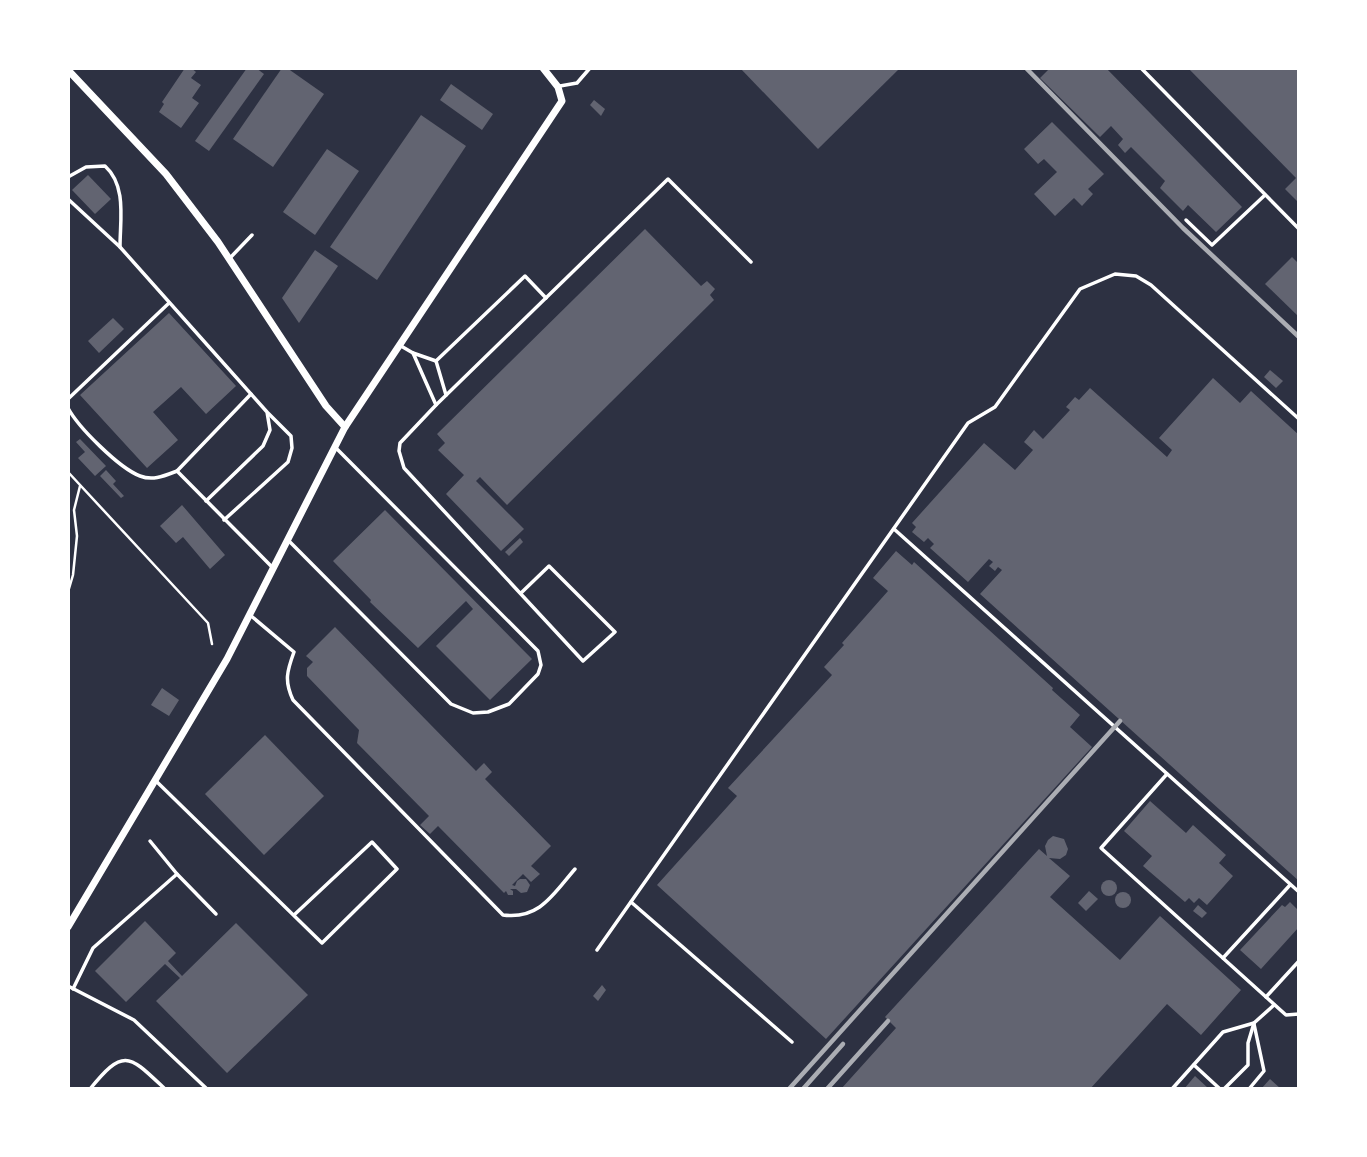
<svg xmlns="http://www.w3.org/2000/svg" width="1367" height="1157" viewBox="0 0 1367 1157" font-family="'PT Sans',sans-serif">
<rect width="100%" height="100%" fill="#2d3142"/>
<!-- building -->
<g fill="#626471">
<polygon points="185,68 191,68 196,72 191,78 201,85 192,98 199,103 181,128 159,112 164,104 162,102"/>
<polygon points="247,68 256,68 264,74 209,151 195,141"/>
<polygon points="282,68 287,68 324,94 273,167 233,139"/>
<polygon points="740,68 900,68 818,149"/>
<polygon points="1050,68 1106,68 1242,207 1216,232 1188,205 1183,211 1160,188 1165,181 1131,147 1125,153 1118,145 1123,139 1111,126 1100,137 1040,78"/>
<polygon points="1188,68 1299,68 1299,203 1285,189 1296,178"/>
<polygon points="451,84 493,114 482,130 440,100"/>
<polygon points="594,100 605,109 601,116 590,105"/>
<polygon points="421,115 466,146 377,280 330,247"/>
<polygon points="1052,122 1104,174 1088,189 1093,194 1082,206 1074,198 1055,216 1034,194 1057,172 1044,159 1038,164 1024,149"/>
<polygon points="327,149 359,171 315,235 283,212"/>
<polygon points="88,175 111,199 95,214 72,190"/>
<polygon points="645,229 701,286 707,281 715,289 710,295 714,300 507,505 480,477 476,481 524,529 501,551 446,494 464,475 438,450 445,443 437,434"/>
<polygon points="315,250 338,266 299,323 282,298"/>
<polygon points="1292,257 1299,264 1299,317 1265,284"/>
<polygon points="169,313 236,386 206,414 181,387 153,412 178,440 147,468 80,395"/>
<polygon points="113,318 124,329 99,353 88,341"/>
<polygon points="1270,370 1283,381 1276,388 1264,377"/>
<polygon points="1213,378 1240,403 1251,391 1299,435 1299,881 980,594 1002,570 998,567 995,571 989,566 993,562 989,559 968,582 930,548 934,544 928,538 924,542 912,532 916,527 912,523 984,443 1015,470 1033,450 1024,442 1034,430 1043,439 1070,410 1066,407 1075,397 1079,400 1090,388 1167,457 1172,450 1159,438"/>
<polygon points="80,439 106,466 95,476 78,458 85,452 76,442"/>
<polygon points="106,470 116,481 113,484 124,496 121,498 100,476"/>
<polygon points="182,505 225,555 210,569 183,537 176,543 160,526"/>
<polygon points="385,510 532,659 490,700 436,646 473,609 466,601 418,648 370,602 371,600 333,561"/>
<polygon points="520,538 523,542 509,556 505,552"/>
<polygon points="896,551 912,565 914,562 1053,688 1052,690 1080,715 1070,727 1092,747 826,1039 657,885 737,796 728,788 832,675 824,667 844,645 842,643 888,591 873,578"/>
<polygon points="335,627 476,771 484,763 492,772 485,779 551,846 531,866 540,874 531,882 523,874 512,885 515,886 517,881 520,879 526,879 530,885 527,892 521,893 516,889 510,889 513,891 513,895 508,895 506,891 504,893 438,826 430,834 420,825 429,816 357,743 359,730 307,676 307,668 313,662 306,656"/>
<polygon points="162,688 179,700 169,716 151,705"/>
<polygon points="265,735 324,796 264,855 205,794"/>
<polygon points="1150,801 1186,833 1193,825 1226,855 1219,863 1233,876 1207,905 1199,898 1194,903 1189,898 1185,902 1143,866 1152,856 1124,831"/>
<polygon points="1053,836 1064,839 1068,849 1066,855 1060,859 1049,858 1070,876 1050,897 1120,960 1160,916 1241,990 1201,1035 1167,1004 1090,1089 841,1089 896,1028 885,1017 1039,849 1047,856 1045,846 1048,840"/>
<circle cx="1109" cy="888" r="8"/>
<polygon points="1089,891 1098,899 1086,911 1078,903"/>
<circle cx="1123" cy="900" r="8"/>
<polygon points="1290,902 1299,911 1299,927 1261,969 1240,950 1282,905 1285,907"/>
<polygon points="1198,905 1207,913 1202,918 1193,911"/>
<polygon points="145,921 176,953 168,961 182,976 236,923 308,995 227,1073 156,1001 180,978 165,964 126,1002 95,971"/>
<polygon points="602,985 606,990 598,1001 593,996"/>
<polygon points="1195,1076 1209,1089 1184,1089"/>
<polygon points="1270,1079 1281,1089 1261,1089"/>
</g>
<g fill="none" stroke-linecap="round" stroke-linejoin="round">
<!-- path -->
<g stroke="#fff" stroke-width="2.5">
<polyline points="68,472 208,623 212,644"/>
<polyline points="68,592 73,575 77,536 74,510 80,486"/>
</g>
<!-- service -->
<g stroke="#fff" stroke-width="3.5">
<polyline points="1141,68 1299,229"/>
<polyline points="560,86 577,83 590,68"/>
<path d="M 68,177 L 86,167 L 105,166 C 127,186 120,220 120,247"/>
<polyline points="68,199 120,247 267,412 270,430 263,446 206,501"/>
<polyline points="1186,220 1212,245 1265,195"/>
<polyline points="229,259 252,235"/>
<polyline points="401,346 413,353"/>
<polyline points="446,395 436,361 525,276 546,298"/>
<polyline points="68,399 169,303"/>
<polyline points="436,405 413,353 436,361"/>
<path d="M 68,408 C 78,427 119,468 140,476 C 153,481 164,476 177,471 L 272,567"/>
<polyline points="177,471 251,394"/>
<polyline points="224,520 288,462 292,448 291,436 268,413"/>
<polyline points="894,529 1299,892"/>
<polyline points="288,540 451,704 473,713 488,712 509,704 538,674 541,665 538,651 335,447"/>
<polyline points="521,593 549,566 615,632 583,661 404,468 399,451 400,443 436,405 668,179 751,262"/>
<path d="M 250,615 L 294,652 C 287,671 284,681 293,700 L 503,915 C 540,920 554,893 575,869"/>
<polyline points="1167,774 1101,848 1266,997"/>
<polyline points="155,780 322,943 397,869 372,842 294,915"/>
<polyline points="150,841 177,874"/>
<polyline points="631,902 792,1042"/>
<polyline points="597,950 968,423 995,407 1080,289 1115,274 1136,276 1151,285 1299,419"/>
<polyline points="1223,958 1290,885"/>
<polyline points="1299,961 1266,997 1286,1015 1299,1014"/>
<polyline points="68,986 134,1020 207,1089"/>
<polyline points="73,989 93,948 177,874 216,914"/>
<polyline points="1194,1065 1220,1089"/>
<path d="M 90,1089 C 124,1047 129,1055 165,1089"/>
<polyline points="1172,1089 1223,1032 1254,1023 1274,1005"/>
<polyline points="1224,1089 1248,1065 1248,1043 1254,1023"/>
<polyline points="1249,1089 1264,1071 1254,1024"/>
</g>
<!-- minor -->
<g stroke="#fff" stroke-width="7">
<polyline points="68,70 166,174 218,242 326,406 345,427"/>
<polyline points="68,927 227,659 345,427 562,101 558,87 543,68"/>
</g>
<!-- rail -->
<g stroke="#abadb3" stroke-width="4.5">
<polyline points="1026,68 1183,228 1299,337"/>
<polyline points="789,1089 1120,721"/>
<polyline points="803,1089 843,1044"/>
<polyline points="827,1089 888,1021"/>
</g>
</g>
<!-- border -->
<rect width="1367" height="1157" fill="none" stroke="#ffffff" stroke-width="140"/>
</svg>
